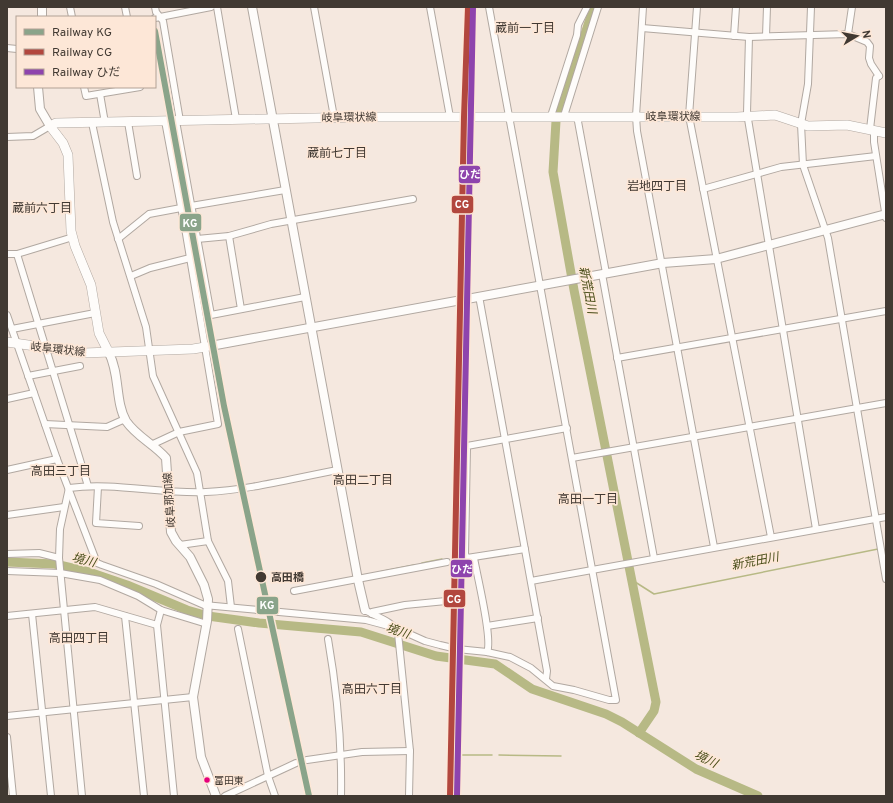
<svg xmlns="http://www.w3.org/2000/svg" width="893" height="803" viewBox="0 0 893 803" font-family="Overpass,'Noto Sans JP',sans-serif">
<rect width="100%" height="100%" fill="#f5e8df"/>
<g fill="none" stroke-linecap="round" stroke-linejoin="round">
<!-- stream -->
<g stroke="#b7b985" stroke-width="1.5">
<polyline points="422,563 442,559"/>
<polyline points="379,572 414,565"/>
<polyline points="632,580 654,594 878,549"/>
<polyline points="457,755 492,755"/>
<polyline points="499,755 561,756"/>
</g>
<!-- river -->
<g stroke="#b7b985" stroke-width="9">
<polyline points="594,7 556,121 553,172 574,290 656,702 654,711 639,733"/>
<polyline points="7,562 55,564 89,572 127,585 187,610 208,616 259,623 361,632 436,656 495,664 532,689 606,714 622,722 696,769 758,796"/>
</g>
<defs>
<g id="street">
<polyline points="70,7 72,17"/>
<polyline points="125,7 127,17"/>
<polyline points="155,7 156,12 163,21 180,121"/>
<polyline points="217,7 236,119"/>
<polyline points="314,7 334,117"/>
<polyline points="430,7 450,117"/>
<polyline points="643,7 636,116 637,131 714,547"/>
<polyline points="697,7 689,116 771,537"/>
<polyline points="811,7 808,84 801,124 803,165 828,238 886,579"/>
<polyline points="155,18 211,7"/>
<polyline points="642,28 749,37 848,34 867,42 870,46 869,58 871,64 879,76"/>
<polyline points="848,34 852,7"/>
<polyline points="734,36 736,7"/>
<polyline points="766,36 767,7"/>
<polyline points="749,37 747,113 816,529"/>
<polyline points="7,48 17,49"/>
<polyline points="84,87 86,96 140,87"/>
<polyline points="100,94 105,123"/>
<polyline points="551,116 577,35 578,25 587,7"/>
<polyline points="564,116 598,7"/>
<polyline points="577,116 606,273"/>
<polyline points="176,121 211,315 305,297"/>
<polyline points="128,122 137,176"/>
<polyline points="92,123 113,222 146,327 153,376 197,473 208,541 228,581 231,607"/>
<polyline points="870,129 876,78 879,76"/>
<polyline points="874,130 874,142 886,218"/>
<polyline points="7,137 33,136 50,126"/>
<polyline points="703,189 781,167 876,156"/>
<polyline points="191,206 285,190"/>
<polyline points="229,236 241,309"/>
<polyline points="118,239 149,214 181,208"/>
<polyline points="197,239 229,236 271,224 413,199"/>
<polyline points="7,254 17,254 73,237"/>
<polyline points="17,254 88,486"/>
<polyline points="602,274 654,558"/>
<polyline points="131,276 150,268 190,258"/>
<polyline points="479,296 547,671 546,679"/>
<polyline points="7,315 57,459 97,563 102,565 156,584 204,605 366,620 396,628 425,641 440,645 457,649 487,652 510,657 531,668 553,686 574,690 609,700 616,700 489,7"/>
<polyline points="12,329 95,313"/>
<polyline points="617,358 886,311"/>
<polyline points="28,376 80,366"/>
<polyline points="7,399 34,393"/>
<polyline points="45,424 107,427 125,419"/>
<polyline points="151,445 179,432 218,424 185,228 165,121"/>
<polyline points="572,458 886,403"/>
<polyline points="7,470 57,459"/>
<polyline points="98,487 96,523 139,526"/>
<polyline points="69,488 60,529 59,558 82,796"/>
<path d="M 69,488 C 114,482 160,494 206,492 C 250,490 294,478 338,470"/>
<polyline points="7,515 64,507"/>
<polyline points="180,545 208,541"/>
<polyline points="525,549 467,558 465,554 467,446 567,428"/>
<polyline points="7,554 39,553 59,558"/>
<path d="M 474,558 C 477,575 493,640 487,652"/>
<polyline points="7,571 60,573 100,580 138,596 161,610 207,624"/>
<polyline points="531,581 886,517"/>
<polyline points="294,591 447,562"/>
<polyline points="161,610 157,625 174,796"/>
<path d="M 365,610 C 376,617 393,621 398,633 L 410,751 L 409,796"/>
<polyline points="32,614 51,796"/>
<polyline points="372,614 372,612 405,605 446,601"/>
<polyline points="7,616 95,607 157,625"/>
<polyline points="125,616 144,796"/>
<polyline points="487,626 538,618"/>
<polyline points="238,629 268,776 275,796"/>
<path d="M 328,639 C 337,691 342,743 341,796"/>
<polyline points="7,716 193,697"/>
<polyline points="7,737 13,796"/>
<polyline points="307,760 362,752 410,751"/>
<polyline points="225,796 296,763"/>
</g>
<g id="secondary">
<polyline points="42,7 42,17"/>
<polyline points="252,7 358,580 365,610"/>
<polyline points="38,87 40,109 50,126"/>
<polyline points="205,347 663,263 716,259 886,214"/>
<path d="M 109,353 C 120,374 115,402 126,421 C 137,437 154,444 166,458 L 171,532 L 176,541 L 190,557 L 204,585 L 208,599 L 207,621 L 193,697 L 201,757 L 216,796"/>
</g>
<g id="primary">
<polyline points="7,342 84,353 193,349 205,347"/>
<polyline points="109,353 99,333 91,285 75,246 71,231 68,155 63,143 50,126 56,123 364,117 737,117 775,115 808,126 847,125 886,133"/>
</g>
</defs>
<!-- street casing -->
<use href="#street" stroke="#b1a8a1" stroke-width="8"/>
<!-- secondary casing -->
<use href="#secondary" stroke="#b1a8a1" stroke-width="10"/>
<!-- primary casing -->
<use href="#primary" stroke="#b1a8a1" stroke-width="10"/>
<!-- street -->
<use href="#street" stroke="#fefcfa" stroke-width="6"/>
<!-- secondary -->
<use href="#secondary" stroke="#fefcfa" stroke-width="8"/>
<!-- primary -->
<use href="#primary" stroke="#fefcfa" stroke-width="9"/>
<defs>
<polyline id="rail-1" points="155,31 224,406 309,796"/>
<polyline id="rail-2" points="450,796 464,117 468,7"/>
<polyline id="rail-3" points="457,796 473,7"/>
</defs>
<!-- rail-1 casing -->
<use href="#rail-1" stroke="#fde7d7" stroke-width="9"/>
<!-- rail-2 casing -->
<use href="#rail-2" stroke="#fde7d7" stroke-width="9"/>
<!-- rail-3 casing -->
<use href="#rail-3" stroke="#fde7d7" stroke-width="9"/>
<!-- rail-1 -->
<use href="#rail-1" stroke="#8aa48a" stroke-width="6"/>
<!-- rail-2 -->
<use href="#rail-2" stroke="#b2473e" stroke-width="6"/>
<!-- rail-3 -->
<use href="#rail-3" stroke="#8e44ad" stroke-width="6"/>
</g>
<!-- markers -->
<circle fill="#413932" stroke="#fde7d7" stroke-width="1.5" cx="261" cy="577" r="6"/>
<circle fill="#e5007d" stroke="#fde7d7" stroke-width="1.5" cx="207" cy="780" r="3.5"/>
<g text-anchor="middle" stroke-width="3.5" stroke-linejoin="round" paint-order="stroke">
<!-- bus labels -->
<g font-size="10" fill="#413932" stroke="#fde7d7" text-anchor="start">
<text x="214" y="784">富田東</text>
</g>
<!-- street labels -->
<g font-size="11" fill="#413932" stroke="#fde7d7">
<text x="673" y="120">岐阜環状線</text>
<text transform="translate(349 117) rotate(-1)" y="4">岐阜環状線</text>
<text transform="translate(58 349) rotate(6)" y="4">岐阜環状線</text>
<text transform="translate(169 500) rotate(-94)" y="4">岐阜那加線</text>
</g>
<!-- stop labels -->
<g font-size="11" font-weight="bold" fill="#413932" stroke="#fde7d7" text-anchor="start">
<text x="271" y="581">高田橋</text>
</g>
<!-- neighbourhood labels -->
<g font-size="12" fill="#413932" stroke="#fde7d7">
<text x="525" y="32">蔵前一丁目</text>
<text x="337" y="157">蔵前七丁目</text>
<text x="657" y="190">岩地四丁目</text>
<text x="42" y="212">蔵前六丁目</text>
<text x="61" y="475">高田三丁目</text>
<text x="363" y="484">高田二丁目</text>
<text x="588" y="503">高田一丁目</text>
<text x="79" y="642">高田四丁目</text>
<text x="372" y="693">高田六丁目</text>
</g>
<!-- water labels -->
<g font-size="12" font-style="italic" fill="#474c17" stroke="#fde7d7">
<text transform="translate(588 290) rotate(79)" y="4">新荒田川</text>
<text transform="translate(84 560) rotate(15)" y="4">境川</text>
<text transform="translate(755 561) rotate(-11)" y="4">新荒田川</text>
<text transform="translate(398 631) rotate(18)" y="4">境川</text>
<text transform="translate(706 759) rotate(26)" y="4">境川</text>
</g>
</g>
<g stroke="#fde7d7" stroke-width="1.5">
<rect x="458" y="165" width="23" height="19" rx="4" fill="#8e44ad"/>
<rect x="451" y="195" width="23" height="19" rx="4" fill="#b2473e"/>
<rect x="179" y="213" width="23" height="19" rx="4" fill="#8aa48a"/>
<rect x="450" y="559" width="23" height="19" rx="4" fill="#8e44ad"/>
<rect x="443" y="589" width="23" height="19" rx="4" fill="#b2473e"/>
<rect x="256" y="596" width="23" height="19" rx="4" fill="#8aa48a"/>
</g>
<g font-size="11" text-anchor="middle" font-weight="bold" fill="#fff">
<text x="470" y="178">ひだ</text>
<text x="462" y="208">CG</text>
<text x="190" y="227">KG</text>
<text x="462" y="573">ひだ</text>
<text x="454" y="603">CG</text>
<text x="267" y="609">KG</text>
</g>
<!-- border -->
<rect width="893" height="803" fill="none" stroke="#413932" stroke-width="16"/>
<!-- legend -->
<rect x="16" y="16" width="140" height="72" fill="#fde7d7" stroke="#b2a195"/>
<rect x="24" y="29" width="20" height="6" fill="#8aa48a" stroke="#b2a195"/>
<text x="52" y="36" font-size="12" fill="#413932">Railway KG</text>
<rect x="24" y="49" width="20" height="6" fill="#b2473e" stroke="#b2a195"/>
<text x="52" y="56" font-size="12" fill="#413932">Railway CG</text>
<rect x="24" y="69" width="20" height="6" fill="#8e44ad" stroke="#b2a195"/>
<text x="52" y="76" font-size="12" fill="#413932">Railway ひだ</text>
<!-- north arrow -->
<g transform="translate(857 36) rotate(80)" stroke="#fde7d7" stroke-width="3" paint-order="stroke">
<path d="M0-3L7 15L0 10L-7 15Z" fill="#413932"/>
<text y="-6" font-size="11" font-weight="bold" text-anchor="middle" fill="#413932">N</text>
</g>
</svg>
